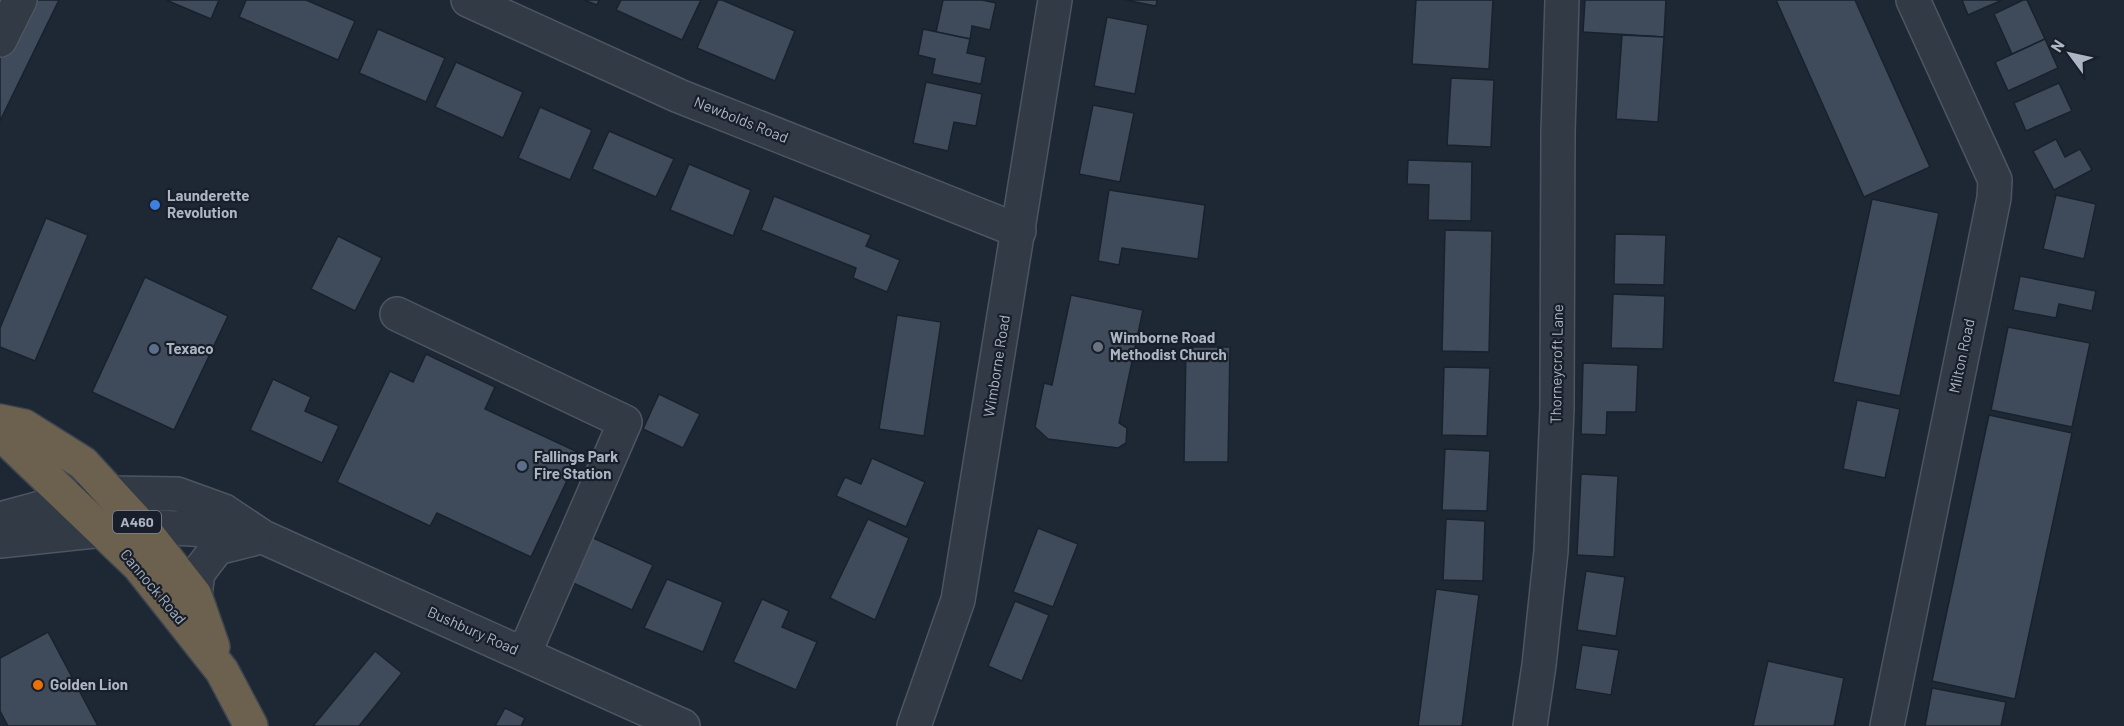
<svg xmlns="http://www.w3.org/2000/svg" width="2124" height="726" viewBox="0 0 2124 726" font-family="Barlow,sans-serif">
<rect width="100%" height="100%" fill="#1e2835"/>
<!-- building -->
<g fill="#3f4b5a" stroke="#19212c" stroke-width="1.5">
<polygon points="26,0 59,0 0,121 0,55"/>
<polygon points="166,0 219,0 211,19"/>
<polygon points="246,0 306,0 355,21 338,60 239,17"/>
<polygon points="584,0 599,0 597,5"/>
<polygon points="621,0 701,0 682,40 616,10"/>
<polygon points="718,0 722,0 795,31 775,81 697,48"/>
<polygon points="943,0 982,0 996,3 990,30 972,26 970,39 936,32"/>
<polygon points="1125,0 1157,0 1156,6"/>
<polygon points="1416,0 1493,0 1489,69 1412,64"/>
<polygon points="1585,0 1666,0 1664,37 1583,32"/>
<polygon points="1776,0 1855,0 1930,167 1864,197"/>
<polygon points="1962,0 2002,0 1968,15"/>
<polygon points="2023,0 2027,0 2045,39 2012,54 1994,14"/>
<polygon points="1107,17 1148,25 1135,94 1094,86"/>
<polygon points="378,29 445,58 426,102 359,73"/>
<polygon points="923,29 970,39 967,53 986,57 981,84 932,74 935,59 918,55"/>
<polygon points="1622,35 1664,37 1658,122 1616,119"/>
<polygon points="2045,39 2058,68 2008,91 1995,62"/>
<polygon points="456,62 523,92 503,138 435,107"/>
<polygon points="1451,78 1494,80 1491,147 1447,145"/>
<polygon points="926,82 982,94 976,126 954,122 948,151 913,143"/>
<polygon points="2059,83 2072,111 2026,131 2014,103"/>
<polygon points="1093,105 1134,113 1120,182 1079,174"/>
<polygon points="540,107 592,130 570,180 518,158"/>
<polygon points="609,131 674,159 656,197 592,169"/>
<polygon points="2056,139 2065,157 2080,149 2092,170 2054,190 2033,151"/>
<polygon points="1408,160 1472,162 1471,221 1428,220 1429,185 1407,184"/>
<polygon points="689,164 751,190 733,236 670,210"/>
<polygon points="1109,190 1205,205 1198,259 1122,248 1119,265 1098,261"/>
<polygon points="2056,195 2096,204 2084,259 2043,249"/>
<polygon points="774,196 871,235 866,246 900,260 887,292 853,278 856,268 761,230"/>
<polygon points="1872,199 1939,213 1900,396 1833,382"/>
<polygon points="46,218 88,235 35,361 0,347 0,328"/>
<polygon points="1445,230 1492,231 1489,352 1442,351"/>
<polygon points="1615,234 1666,235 1664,285 1614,284"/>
<polygon points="338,236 382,258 355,311 311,289"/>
<polygon points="2020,276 2096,291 2092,311 2059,304 2056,318 2013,310"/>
<polygon points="145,277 228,316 174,430 92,392"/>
<polygon points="1613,294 1665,296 1663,349 1611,348"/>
<polygon points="1071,295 1143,310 1119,423 1127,428 1126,443 1118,448 1048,439 1035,427 1044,383 1052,385"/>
<polygon points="897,315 941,322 924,436 879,429"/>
<polygon points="2008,327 2090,343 2072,427 1991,410"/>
<polygon points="1186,347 1230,347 1228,462 1184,462"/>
<polygon points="426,354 495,387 485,409 580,453 531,557 437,513 430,526 337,482 390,371 413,382"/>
<polygon points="1583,363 1638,365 1636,412 1607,412 1606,435 1581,434"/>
<polygon points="1444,367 1490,368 1487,436 1442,435"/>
<polygon points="273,379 311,397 305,411 339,426 322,463 250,430"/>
<polygon points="659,394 700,414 683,448 643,429"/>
<polygon points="1857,400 1900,409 1885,478 1843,469"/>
<polygon points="1989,415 2072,433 2015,699 1932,681"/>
<polygon points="1445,449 1490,451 1487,511 1442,510"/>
<polygon points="872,458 925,482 906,527 836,496 845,477 861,484"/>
<polygon points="1581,474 1618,476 1614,557 1577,555"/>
<polygon points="868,519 909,538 875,620 830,598"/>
<polygon points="1446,519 1485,521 1483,581 1443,580"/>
<polygon points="1038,528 1078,544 1053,607 1013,592"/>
<polygon points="591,537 653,565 632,610 571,582"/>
<polygon points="1586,571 1625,577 1616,636 1577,630"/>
<polygon points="667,579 723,602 703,652 644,628"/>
<polygon points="1436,589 1479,595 1462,726 1418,726"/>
<polygon points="762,599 789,611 782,627 817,642 796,690 733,662"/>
<polygon points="1015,601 1049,615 1022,681 988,666"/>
<polygon points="48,632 98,726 8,726 0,711 0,658"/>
<polygon points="1582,645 1619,650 1611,695 1575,689"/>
<polygon points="375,651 402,673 359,726 313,726"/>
<polygon points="1768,661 1844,678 1834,726 1753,726"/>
<polygon points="1932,688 2006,702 2001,726 1925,726"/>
<polygon points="505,708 525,718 521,726 495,726"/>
</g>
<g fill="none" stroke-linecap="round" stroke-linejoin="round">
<defs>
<g id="minor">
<polyline points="468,0 679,96 1019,231"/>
<polyline points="0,40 20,0"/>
<polyline points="397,314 625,422 524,654"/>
<polyline points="0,519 44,507 109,493 177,494 224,511 263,537 683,726"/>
<polyline points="0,541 141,526 208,530 255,536"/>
<polyline points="195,595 198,573 217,548 253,539"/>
<polyline points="914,726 958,600 1055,0"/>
<polyline points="1530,726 1539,665 1551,551 1557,409 1558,132 1562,0"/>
<polyline points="1887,726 1994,198 1995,180 1913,0"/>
</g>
<g id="highway">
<polyline points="0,421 24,426 83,463 141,526 195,595 213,647"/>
<polyline points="0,433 139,566 222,671 251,726"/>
</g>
</defs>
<!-- minor casing -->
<use href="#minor" stroke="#4c5561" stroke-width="36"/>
<!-- highway casing -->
<use href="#highway" stroke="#3c4550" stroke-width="36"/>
<!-- minor -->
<use href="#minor" stroke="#323a46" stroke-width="33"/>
<!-- highway -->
<use href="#highway" stroke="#6c604f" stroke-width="33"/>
</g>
<!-- markers -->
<circle fill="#3f7fe0" stroke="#181f2a" stroke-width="2" cx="155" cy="205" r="6"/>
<circle fill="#6b7280" stroke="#181f2a" stroke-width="2" cx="1098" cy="347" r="6"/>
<g fill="#5c6f8a" stroke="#181f2a" stroke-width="2">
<circle cx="154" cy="349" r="6"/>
<circle cx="522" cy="466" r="6"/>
</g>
<circle fill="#e8710a" stroke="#181f2a" stroke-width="2" cx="38" cy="685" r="6"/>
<g text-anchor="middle" stroke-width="4.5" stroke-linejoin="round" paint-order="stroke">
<!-- shield labels -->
<rect fill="#181f2a" stroke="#7f8895" stroke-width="1.5" x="113" y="511" width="48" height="22" rx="4.5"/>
<g font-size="14" font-weight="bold" fill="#abb5c3">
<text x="137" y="527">A460</text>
</g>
<!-- street labels -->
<g font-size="15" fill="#abb5c3" stroke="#181f2a">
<text transform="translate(741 120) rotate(22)" y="5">Newbolds Road</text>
<text transform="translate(1962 356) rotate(-78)" y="5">Milton Road</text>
<text transform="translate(1557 364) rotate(-89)" y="5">Thorneycroft Lane</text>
<text transform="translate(997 366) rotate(-81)" y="5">Wimborne Road</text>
<text transform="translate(153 587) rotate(50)" y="5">Cannock Road</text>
<text transform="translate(473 631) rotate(24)" y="5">Bushbury Road</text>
</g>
<!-- poi labels -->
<g font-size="15" font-weight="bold" fill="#abb5c3" stroke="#181f2a" text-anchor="start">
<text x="167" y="201">Launderette<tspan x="167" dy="17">Revolution</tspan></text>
<text x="1110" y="343">Wimborne Road<tspan x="1110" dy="17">Methodist Church</tspan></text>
<text x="166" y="354">Texaco</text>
<text x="534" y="462">Fallings Park<tspan x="534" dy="17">Fire Station</tspan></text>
<text x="50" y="690">Golden Lion</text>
</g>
</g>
<!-- north arrow -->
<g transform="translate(2070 54) rotate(303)" stroke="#181f2a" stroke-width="4.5" paint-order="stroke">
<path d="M0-4.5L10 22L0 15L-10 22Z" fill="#abb5c3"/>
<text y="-9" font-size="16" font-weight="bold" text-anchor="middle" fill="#abb5c3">N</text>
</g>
</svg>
